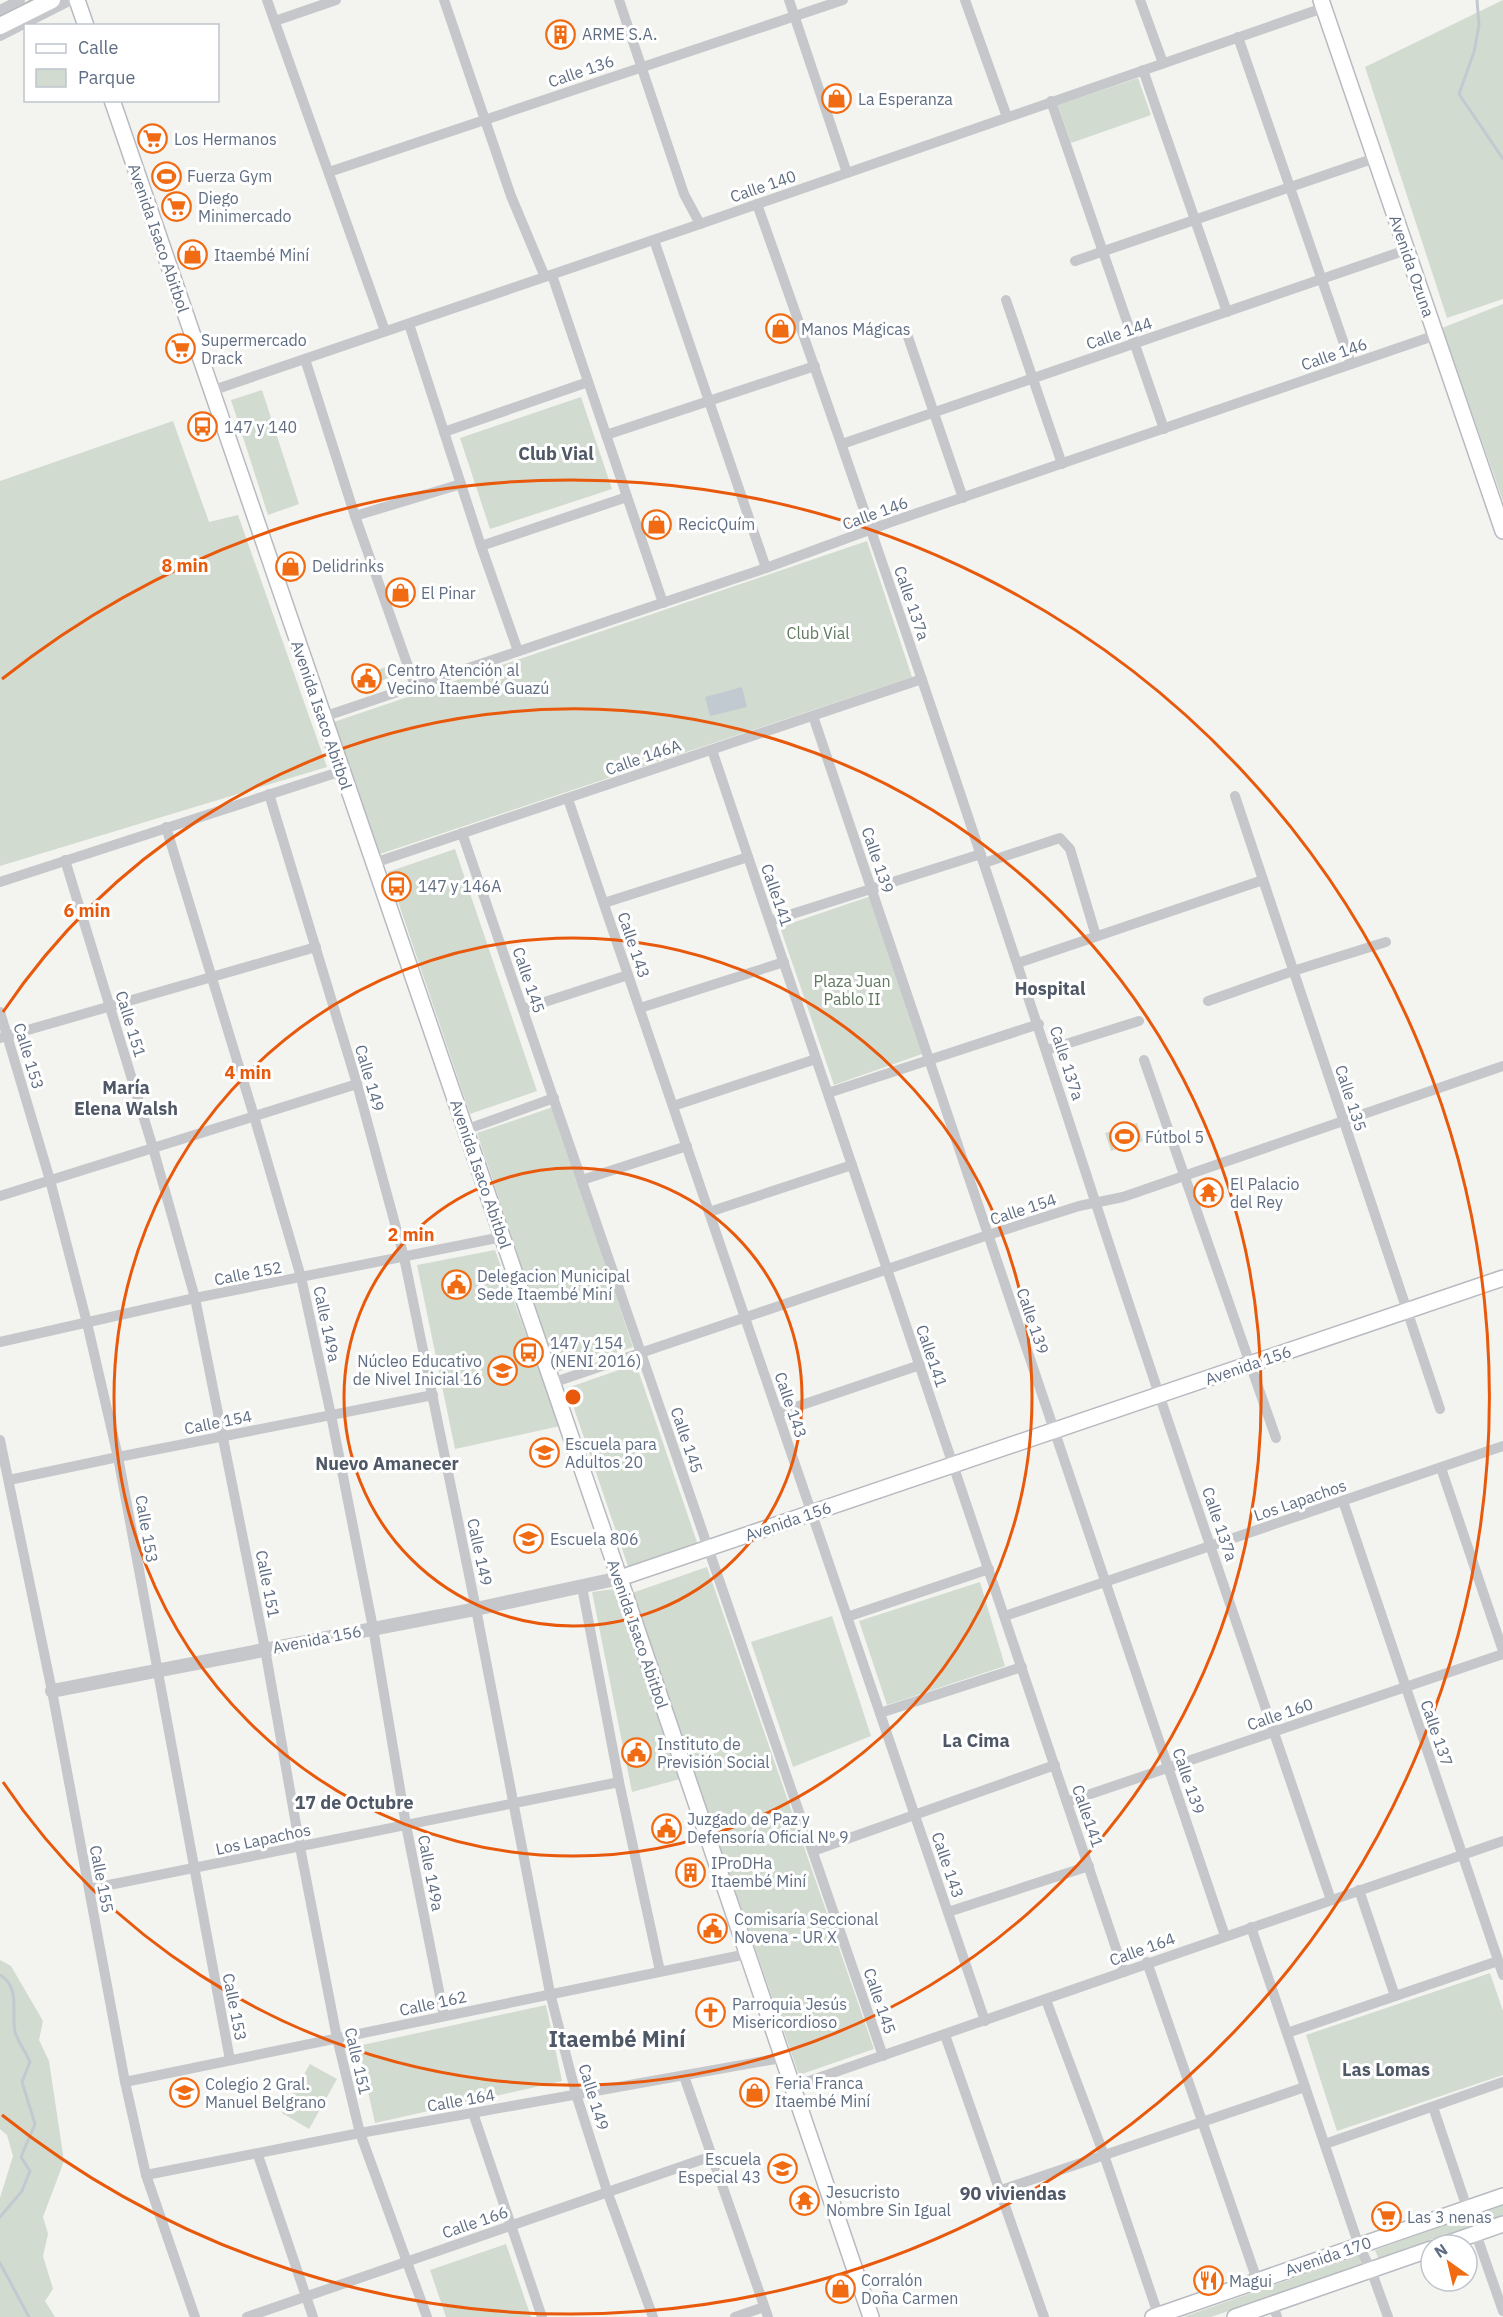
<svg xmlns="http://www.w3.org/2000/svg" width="1503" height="2317" viewBox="0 0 1503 2317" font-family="'IBM Plex Sans',sans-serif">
<rect width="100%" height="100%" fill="#f3f4ef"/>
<!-- green -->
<g fill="#d2dbd0">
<polygon points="1503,0 1503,299 1447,318 1365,67"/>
<polygon points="1138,78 1151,115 1071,143 1058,105"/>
<polygon points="1503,304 1503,501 1442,328"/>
<polygon points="262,390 299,504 268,515 231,400"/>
<polygon points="581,397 612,489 490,529 460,438"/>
<polygon points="173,421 209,522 238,515 327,767 0,866 0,481"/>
<polygon points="867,541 912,677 380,854 331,723"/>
<polygon points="391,665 394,674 391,677 376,683 372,672"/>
<polygon points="455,849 537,1091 470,1114 388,872"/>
<polygon points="871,896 925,1053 834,1085 780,927"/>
<polygon points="553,1107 633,1347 557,1372 477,1133"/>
<polygon points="1137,1123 1143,1141 1111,1151 1105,1133"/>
<polygon points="495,1250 560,1426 455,1449 417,1265"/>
<polygon points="636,1364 698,1545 629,1569 567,1388"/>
<polygon points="707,1567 874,2049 799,2075 632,1593"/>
<polygon points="980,1582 1005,1666 887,1705 859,1621"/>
<polygon points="614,1589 680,1779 632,1792 592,1592"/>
<polygon points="832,1616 871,1736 793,1767 751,1642"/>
<polygon points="0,1960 11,1966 43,2021 39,2040 49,2061 64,2161 43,2217 48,2234 43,2256 53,2289 45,2301 55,2317 0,2317 0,2198 13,2156 7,2135 0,2129"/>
<polygon points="1490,1973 1503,2011 1503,2075 1337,2131 1306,2035"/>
<polygon points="546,2005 562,2081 375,2123 358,2046"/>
<polygon points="310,2064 337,2079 309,2129 282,2113"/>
<polygon points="1503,2205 1503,2215 1378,2258 1375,2250"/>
<polygon points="506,2244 531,2317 446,2317 430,2270"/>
<polygon points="1363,2254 1366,2263 1211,2317 1183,2317"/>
</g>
<!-- water -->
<polygon fill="#c2cad1" points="742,687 747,707 710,716 705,697"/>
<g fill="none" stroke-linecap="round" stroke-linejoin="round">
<!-- stream -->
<g stroke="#c2cad1" stroke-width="3">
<polyline points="1477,0 1479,25 1474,52 1459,94 1503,159"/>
<path d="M 0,1975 C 21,1987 11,2013 15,2032 C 18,2042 26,2052 30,2062 L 22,2082 L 35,2124 L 21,2157 L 30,2171 L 22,2191 L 0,2217"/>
<polyline points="0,2263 29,2317"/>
</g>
<defs>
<g id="secondary">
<polyline points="77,0 86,26"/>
<polyline points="1321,0 1503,531"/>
<polyline points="112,100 628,1603 871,2317"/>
<polyline points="620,1578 1503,1278"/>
<polyline points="1443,2245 1503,2224"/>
<polyline points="1153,2317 1503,2196"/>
<polyline points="1235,2317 1431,2249"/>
</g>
<polyline id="trunk" points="0,26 52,0"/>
</defs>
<!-- secondary casing -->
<use href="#secondary" stroke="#b7bac0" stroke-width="18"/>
<!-- trunk casing -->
<use href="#trunk" stroke="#b4b7bb" stroke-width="20"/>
<!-- minor -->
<g stroke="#c5c7cb" stroke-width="10">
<polyline points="267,0 385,331"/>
<polyline points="444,0 511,196 545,277"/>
<polyline points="619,0 684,194 700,224"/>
<polyline points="789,0 847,173"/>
<polyline points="965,0 1007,117"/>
<polyline points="1140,0 1163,63"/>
<polyline points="0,10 20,0"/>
<polyline points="275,21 336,0"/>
<polyline points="0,36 71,0"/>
<polyline points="1238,37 1351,364"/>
<polyline points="1143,70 1227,312"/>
<polyline points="1051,101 1164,429"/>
<polyline points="329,172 843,0"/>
<path d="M 757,204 C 875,535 986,867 1095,1201 C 1171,1435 1252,1667 1331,1900"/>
<polyline points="654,240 766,568"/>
<polyline points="1075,261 1375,158"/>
<polyline points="552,275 663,603"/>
<polyline points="1006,300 1062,464"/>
<polyline points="409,324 481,546 518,651"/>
<polyline points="907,334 963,498"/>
<polyline points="305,359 355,516 415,686"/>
<polyline points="211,391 700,224 1323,8"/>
<polyline points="444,432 588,382"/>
<polyline points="606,435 815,366"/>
<polyline points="842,444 1406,250"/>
<polyline points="355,516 461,484"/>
<polyline points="481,546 627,497"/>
<polyline points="813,716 1225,1936"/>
<polyline points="323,717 766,568 891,522 1436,335"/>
<polyline points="712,750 1124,1972"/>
<polyline points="269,794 357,1084 404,1257 476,1609 550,1993 576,2094 607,2191 653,2317"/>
<polyline points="1235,796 1440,1409"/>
<polyline points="568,799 985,2021"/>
<polyline points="166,827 254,1116 301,1277 331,1415 373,1628 406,1825 444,2016"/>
<polyline points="462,833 883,2056"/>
<polyline points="65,860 153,1148 195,1298 265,1649 300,1847 337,2038 360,2133 427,2317"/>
<polyline points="374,863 922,679"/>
<polyline points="984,863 1060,838 1070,849 1096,936"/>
<polyline points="0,882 342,771"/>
<polyline points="604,903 748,857"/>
<polyline points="770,921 981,854"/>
<polyline points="1018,963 1263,880"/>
<polyline points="1208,1001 1293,971 1386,942"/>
<polyline points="640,1008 784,962"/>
<polyline points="523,1009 628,975"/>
<polyline points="0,1012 50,1180 87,1323 118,1457 230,2060"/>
<polyline points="0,1038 316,947"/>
<polyline points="1047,1050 1139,1021"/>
<polyline points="1144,1060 1276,1438"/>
<polyline points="828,1093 1039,1024"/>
<polyline points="673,1106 816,1059"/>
<polyline points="465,1130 554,1098"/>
<polyline points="582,1180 687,1146"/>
<polyline points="0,1196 357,1084"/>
<polyline points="709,1212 852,1165"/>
<polyline points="0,1342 195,1298 502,1237"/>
<polyline points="552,1383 988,1235 1079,1206 1123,1197 1503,1066"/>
<polyline points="778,1413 920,1365"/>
<polyline points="0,1440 52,1691 125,2082 146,2175 195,2317"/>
<polyline points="1441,1468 1503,1651"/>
<polyline points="9,1480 118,1457 433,1395"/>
<polyline points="1343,1501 1503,1975"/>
<polyline points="582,1587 619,1782 660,1971"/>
<polyline points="1005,1616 1503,1446"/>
<polyline points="847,1617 989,1569"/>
<polyline points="880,1713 1022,1667"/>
<polyline points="1067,1802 1503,1654"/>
<polyline points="813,1851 1055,1765"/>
<polyline points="89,1889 619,1782"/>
<polyline points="1359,1890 1395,1996"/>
<polyline points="948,1912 1089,1866"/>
<polyline points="1251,1927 1359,2246 1371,2270 1388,2317"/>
<polyline points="1147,1962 1257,2280"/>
<polyline points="1046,2000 1104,2155 1159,2317"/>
<polyline points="1287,2033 1498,1961"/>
<polyline points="945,2035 1044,2317"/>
<polyline points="684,2076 768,2317"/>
<polyline points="125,2082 747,1954"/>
<path d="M 792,2087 C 1029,2005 1266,1922 1503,1841"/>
<polyline points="1433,2107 1467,2208"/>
<polyline points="473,2113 542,2317"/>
<polyline points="1325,2144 1503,2082"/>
<polyline points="258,2155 313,2317"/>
<polyline points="146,2175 360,2133 781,2058"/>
<polyline points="1001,2190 1305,2087"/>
<polyline points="1476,2234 1503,2311"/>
<polyline points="1273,2304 1277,2317"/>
<polyline points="247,2317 712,2156"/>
<polyline points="735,2317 764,2307"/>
</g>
<!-- tertiary -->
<polyline stroke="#c5c7cb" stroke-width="14" points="52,1691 476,1609 620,1578"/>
<!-- secondary -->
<use href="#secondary" stroke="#fff" stroke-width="15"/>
<!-- trunk -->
<use href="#trunk" stroke="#fff" stroke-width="16"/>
</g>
<!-- distance rings -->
<g fill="none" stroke="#e8590c" stroke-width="3">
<circle cx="573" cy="1397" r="229"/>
<circle cx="573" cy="1397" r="459"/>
<path d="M3 1012A688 688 0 1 1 3 1782"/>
<path d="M2 679A917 917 0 1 1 2 2115"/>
</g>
<!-- icons -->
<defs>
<symbol id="building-ring" viewBox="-11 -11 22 22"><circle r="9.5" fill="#fff" stroke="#f16b12" stroke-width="1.5"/><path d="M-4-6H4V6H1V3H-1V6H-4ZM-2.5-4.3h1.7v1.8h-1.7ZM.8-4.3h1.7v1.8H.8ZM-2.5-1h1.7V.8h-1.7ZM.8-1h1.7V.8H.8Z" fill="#f16b12"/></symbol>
<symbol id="shop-ring" viewBox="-11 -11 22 22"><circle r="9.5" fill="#fff" stroke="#f16b12" stroke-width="1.5"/><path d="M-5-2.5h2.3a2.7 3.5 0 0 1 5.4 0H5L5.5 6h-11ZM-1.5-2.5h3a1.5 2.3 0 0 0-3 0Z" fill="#f16b12"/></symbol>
<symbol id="supermarket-ring" viewBox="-11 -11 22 22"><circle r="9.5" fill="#fff" stroke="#f16b12" stroke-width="1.5"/><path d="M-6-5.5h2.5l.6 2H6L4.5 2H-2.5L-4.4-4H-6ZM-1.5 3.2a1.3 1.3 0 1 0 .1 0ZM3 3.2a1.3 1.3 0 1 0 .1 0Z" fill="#f16b12"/></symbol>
<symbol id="stadium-ring" viewBox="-11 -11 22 22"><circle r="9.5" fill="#fff" stroke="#f16b12" stroke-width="1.5"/><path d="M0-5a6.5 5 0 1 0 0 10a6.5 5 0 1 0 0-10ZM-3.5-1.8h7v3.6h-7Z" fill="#f16b12"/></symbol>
<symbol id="bus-ring" viewBox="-11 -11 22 22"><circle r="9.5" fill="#fff" stroke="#f16b12" stroke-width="1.5"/><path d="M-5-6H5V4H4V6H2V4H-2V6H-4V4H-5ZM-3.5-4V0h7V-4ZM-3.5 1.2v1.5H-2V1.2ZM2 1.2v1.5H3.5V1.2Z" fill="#f16b12"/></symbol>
<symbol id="civic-ring" viewBox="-11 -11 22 22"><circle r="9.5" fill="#fff" stroke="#f16b12" stroke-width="1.5"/><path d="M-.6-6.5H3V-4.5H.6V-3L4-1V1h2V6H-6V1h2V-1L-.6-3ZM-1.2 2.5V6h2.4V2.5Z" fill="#f16b12"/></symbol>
<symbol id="temple-ring" viewBox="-11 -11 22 22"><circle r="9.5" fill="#fff" stroke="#f16b12" stroke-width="1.5"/><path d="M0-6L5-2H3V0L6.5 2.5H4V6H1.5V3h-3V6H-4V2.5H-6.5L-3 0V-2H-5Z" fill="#f16b12"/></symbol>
<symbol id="school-ring" viewBox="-11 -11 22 22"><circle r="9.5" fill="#fff" stroke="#f16b12" stroke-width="1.5"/><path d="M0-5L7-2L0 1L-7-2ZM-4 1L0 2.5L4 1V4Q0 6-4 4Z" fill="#f16b12"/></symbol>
<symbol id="church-ring" viewBox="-11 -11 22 22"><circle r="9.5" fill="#fff" stroke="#f16b12" stroke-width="1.5"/><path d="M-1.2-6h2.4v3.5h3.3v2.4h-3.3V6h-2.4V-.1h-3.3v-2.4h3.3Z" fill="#f16b12"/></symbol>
<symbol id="restaurant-ring" viewBox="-11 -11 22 22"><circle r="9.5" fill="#fff" stroke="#f16b12" stroke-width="1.5"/><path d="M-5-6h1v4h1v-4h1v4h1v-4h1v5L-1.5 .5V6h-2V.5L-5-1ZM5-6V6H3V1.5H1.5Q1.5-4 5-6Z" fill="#f16b12"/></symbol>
</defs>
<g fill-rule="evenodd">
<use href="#building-ring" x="544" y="18" width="33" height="33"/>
<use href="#shop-ring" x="820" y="82" width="33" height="33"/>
<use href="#supermarket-ring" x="136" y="122" width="33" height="33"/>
<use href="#stadium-ring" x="150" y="160" width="33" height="33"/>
<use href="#supermarket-ring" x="160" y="190" width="33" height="33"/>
<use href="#shop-ring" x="176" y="238" width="33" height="33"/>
<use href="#shop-ring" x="764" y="312" width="33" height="33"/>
<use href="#supermarket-ring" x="164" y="332" width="33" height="33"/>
<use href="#bus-ring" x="186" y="410" width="33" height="33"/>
<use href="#shop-ring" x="640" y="508" width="33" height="33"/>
<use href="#shop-ring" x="274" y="550" width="33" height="33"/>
<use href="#shop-ring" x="384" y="576" width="33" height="33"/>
<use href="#civic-ring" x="350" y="662" width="33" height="33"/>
<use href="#bus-ring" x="380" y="870" width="33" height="33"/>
<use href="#stadium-ring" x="1108" y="1120" width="33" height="33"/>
<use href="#temple-ring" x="1192" y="1176" width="33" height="33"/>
<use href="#civic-ring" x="440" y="1268" width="33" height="33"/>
<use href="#bus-ring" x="512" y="1336" width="33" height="33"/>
<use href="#school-ring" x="486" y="1354" width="33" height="33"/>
<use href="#school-ring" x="528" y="1436" width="33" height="33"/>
<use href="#school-ring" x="512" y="1522" width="33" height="33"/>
<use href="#civic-ring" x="620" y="1736" width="33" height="33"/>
<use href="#civic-ring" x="650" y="1812" width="33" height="33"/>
<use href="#building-ring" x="674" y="1856" width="33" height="33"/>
<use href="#civic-ring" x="696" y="1912" width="33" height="33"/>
<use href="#church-ring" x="694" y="1996" width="33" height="33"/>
<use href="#shop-ring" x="738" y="2076" width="33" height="33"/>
<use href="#school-ring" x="168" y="2076" width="33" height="33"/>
<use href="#school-ring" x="766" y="2152" width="33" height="33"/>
<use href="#temple-ring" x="788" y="2184" width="33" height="33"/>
<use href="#supermarket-ring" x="1370" y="2200" width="33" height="33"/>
<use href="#restaurant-ring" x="1192" y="2264" width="33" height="33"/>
<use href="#shop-ring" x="824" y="2272" width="33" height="33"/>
</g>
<g text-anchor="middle" stroke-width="6" stroke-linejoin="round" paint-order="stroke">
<!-- poi labels -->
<g font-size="16" fill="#606e83" stroke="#fff" text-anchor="start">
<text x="582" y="40">ARME S.A.</text>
<text x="858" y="105">La Esperanza</text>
<text x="174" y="145">Los Hermanos</text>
<text x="187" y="182">Fuerza Gym</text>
<text x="198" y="204">Diego<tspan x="198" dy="18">Minimercado</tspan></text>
<text x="214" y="261">Itaembé Miní</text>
<text x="801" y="335">Manos Mágicas</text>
<text x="201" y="346">Supermercado<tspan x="201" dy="18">Drack</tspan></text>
<text x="224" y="433">147 y 140</text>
<text x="678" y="530">RecicQuím</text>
<text x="312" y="572">Delidrinks</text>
<text x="421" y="599">El Pinar</text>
<text x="387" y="676">Centro Atención al<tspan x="387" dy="18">Vecino Itaembé Guazú</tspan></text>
<text x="418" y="892">147 y 146A</text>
<text x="1145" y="1143">Fútbol 5</text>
<text x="1230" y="1190">El Palacio<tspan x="1230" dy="18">del Rey</tspan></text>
<text x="477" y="1282">Delegacion Municipal<tspan x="477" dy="18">Sede Itaembé Miní</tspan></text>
<text x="550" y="1349">147 y 154<tspan x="550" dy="18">(NENI 2016)</tspan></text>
<text x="482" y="1367" text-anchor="end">Núcleo Educativo<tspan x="482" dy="18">de Nivel Inicial 16</tspan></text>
<text x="565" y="1450">Escuela para<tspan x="565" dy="18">Adultos 20</tspan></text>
<text x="550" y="1545">Escuela 806</text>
<text x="657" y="1750">Instituto de<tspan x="657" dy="18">Previsión Social</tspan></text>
<text x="687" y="1825">Juzgado de Paz y<tspan x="687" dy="18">Defensoría Oficial Nº 9</tspan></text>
<text x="711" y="1869">IProDHa<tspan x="711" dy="18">Itaembé Miní</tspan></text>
<text x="734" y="1925">Comisaría Seccional<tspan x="734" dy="18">Novena - UR X</tspan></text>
<text x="732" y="2010">Parroquia Jesús<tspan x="732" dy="18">Misericordioso</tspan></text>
<text x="775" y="2089">Feria Franca<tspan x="775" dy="18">Itaembé Miní</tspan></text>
<text x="205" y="2090">Colegio 2 Gral.<tspan x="205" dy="18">Manuel Belgrano</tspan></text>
<text x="761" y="2165" text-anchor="end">Escuela<tspan x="761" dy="18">Especial 43</tspan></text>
<text x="826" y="2198">Jesucristo<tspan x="826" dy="18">Nombre Sin Igual</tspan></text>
<text x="1407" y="2223">Las 3 nenas</text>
<text x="861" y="2286">Corralón<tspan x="861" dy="18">Doña Carmen</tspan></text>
<text x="1229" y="2287">Magui</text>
</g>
<!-- street labels -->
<g font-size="16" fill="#606e83" stroke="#fff">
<text transform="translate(581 71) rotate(-19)" y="6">Calle 136</text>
<text transform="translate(763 186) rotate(-19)" y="6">Calle 140</text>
<text transform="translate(159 238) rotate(71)" y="6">Avenida Isaco Abitbol</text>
<text transform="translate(1412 266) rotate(71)" y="6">Avenida Ozuna</text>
<text transform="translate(1119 333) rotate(-19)" y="6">Calle 144</text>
<text transform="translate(1334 354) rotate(-19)" y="6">Calle 146</text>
<text transform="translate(875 513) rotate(-20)" y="6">Calle 146</text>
<text transform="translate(912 603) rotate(71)" y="6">Calle 137a</text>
<text transform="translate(322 715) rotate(71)" y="6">Avenida Isaco Abitbol</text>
<text transform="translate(643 757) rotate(-19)" y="6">Calle 146A</text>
<text transform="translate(878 860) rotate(71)" y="6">Calle 139</text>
<text transform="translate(777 895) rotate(71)" y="6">Calle141</text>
<text transform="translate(634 945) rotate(71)" y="6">Calle 143</text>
<text transform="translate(529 980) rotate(71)" y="6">Calle 145</text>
<text transform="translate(131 1024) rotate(73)" y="6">Calle 151</text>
<text transform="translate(29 1056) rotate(73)" y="6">Calle 153</text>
<text transform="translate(1067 1063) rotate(72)" y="6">Calle 137a</text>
<text transform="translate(370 1078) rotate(74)" y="6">Calle 149</text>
<text transform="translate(1351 1098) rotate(72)" y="6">Calle 135</text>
<text transform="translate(481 1174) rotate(71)" y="6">Avenida Isaco Abitbol</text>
<text transform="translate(1023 1209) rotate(-18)" y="6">Calle 154</text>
<text transform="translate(248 1273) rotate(-11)" y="6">Calle 152</text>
<text transform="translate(1033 1321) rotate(71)" y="6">Calle 139</text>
<text transform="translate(327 1324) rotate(78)" y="6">Calle 149a</text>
<text transform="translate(932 1356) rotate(71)" y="6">Calle141</text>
<text transform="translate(1248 1365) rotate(-19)" y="6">Avenida 156</text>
<text transform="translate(791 1405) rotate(71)" y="6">Calle 143</text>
<text transform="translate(218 1422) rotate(-11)" y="6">Calle 154</text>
<text transform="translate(687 1440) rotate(71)" y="6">Calle 145</text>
<text transform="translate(1300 1500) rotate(-19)" y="6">Los Lapachos</text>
<text transform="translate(788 1521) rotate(-19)" y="6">Avenida 156</text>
<text transform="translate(1220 1524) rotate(71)" y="6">Calle 137a</text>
<text transform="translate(147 1529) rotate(80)" y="6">Calle 153</text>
<text transform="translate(480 1552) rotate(78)" y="6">Calle 149</text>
<text transform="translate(268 1584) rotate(79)" y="6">Calle 151</text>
<text transform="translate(638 1634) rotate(71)" y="6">Avenida Isaco Abitbol</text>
<text transform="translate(317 1639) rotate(-11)" y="6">Avenida 156</text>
<text transform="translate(1280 1714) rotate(-19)" y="6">Calle 160</text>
<text transform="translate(1437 1733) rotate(71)" y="6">Calle 137</text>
<text transform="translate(1189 1781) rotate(71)" y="6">Calle 139</text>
<text transform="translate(1088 1816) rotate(71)" y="6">Calle141</text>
<text transform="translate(263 1839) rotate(-12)" y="6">Los Lapachos</text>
<text transform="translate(948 1865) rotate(71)" y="6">Calle 143</text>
<text transform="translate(431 1873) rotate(79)" y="6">Calle 149a</text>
<text transform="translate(102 1879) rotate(79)" y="6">Calle 155</text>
<text transform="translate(1142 1949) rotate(-20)" y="6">Calle 164</text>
<text transform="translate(880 2001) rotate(71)" y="6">Calle 145</text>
<text transform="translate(433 2003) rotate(-12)" y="6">Calle 162</text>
<text transform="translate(235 2007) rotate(79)" y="6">Calle 153</text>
<text transform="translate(358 2061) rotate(77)" y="6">Calle 151</text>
<text transform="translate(594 2097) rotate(73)" y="6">Calle 149</text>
<text transform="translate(461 2100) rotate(-10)" y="6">Calle 164</text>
<text transform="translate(475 2222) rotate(-19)" y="6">Calle 166</text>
<text transform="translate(1328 2256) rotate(-19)" y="6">Avenida 170</text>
</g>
<!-- park labels -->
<g font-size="16" fill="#60795f" stroke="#fff">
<text x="818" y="639">Club Vial</text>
<text x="852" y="987">Plaza Juan<tspan x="852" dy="18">Pablo II</tspan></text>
</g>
<!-- neighbourhood labels -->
<g font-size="18" font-weight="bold" fill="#4f5867" stroke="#fff">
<text x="556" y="460">Club Vial</text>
<text x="1050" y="995">Hospital</text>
<text x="126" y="1094">María<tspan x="126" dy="21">Elena Walsh</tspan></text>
<text x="387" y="1470">Nuevo Amanecer</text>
<text x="976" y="1747">La Cima</text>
<text x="354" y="1809">17 de Octubre</text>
<text x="1386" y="2076">Las Lomas</text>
<text x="1013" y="2200">90 viviendas</text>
</g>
<!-- district labels -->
<g font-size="22" font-weight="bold" fill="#4f5867" stroke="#fff">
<text x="617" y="2047">Itaembé Miní</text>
</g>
</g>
<circle cx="573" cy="1397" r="9" fill="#e8590c" stroke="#fff" stroke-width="3"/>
<g font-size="18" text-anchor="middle" font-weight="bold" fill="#e8590c" stroke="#fff" stroke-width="6" stroke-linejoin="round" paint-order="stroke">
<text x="185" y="572">8 min</text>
<text x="87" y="917">6 min</text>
<text x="248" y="1079">4 min</text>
<text x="411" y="1241">2 min</text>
</g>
<!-- legend -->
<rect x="24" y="24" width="195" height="78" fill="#ffffff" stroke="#bfc5cd" stroke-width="1.5"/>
<rect x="36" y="44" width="30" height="9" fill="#ffffff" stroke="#bfc5cd" stroke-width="1.5"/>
<text x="78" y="54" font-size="18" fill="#606e83">Calle</text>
<rect x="36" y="69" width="30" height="18" fill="#d2dbd0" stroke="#bfc5cd" stroke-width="1.5"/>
<text x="78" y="84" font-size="18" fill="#606e83">Parque</text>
<!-- north arrow -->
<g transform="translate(1449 2263) rotate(326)"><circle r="28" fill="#ffffff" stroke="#bfc5cd" stroke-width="1.5"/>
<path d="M0-4.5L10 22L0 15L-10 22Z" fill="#f16b12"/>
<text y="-9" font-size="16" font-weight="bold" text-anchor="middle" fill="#606e83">N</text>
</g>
</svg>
